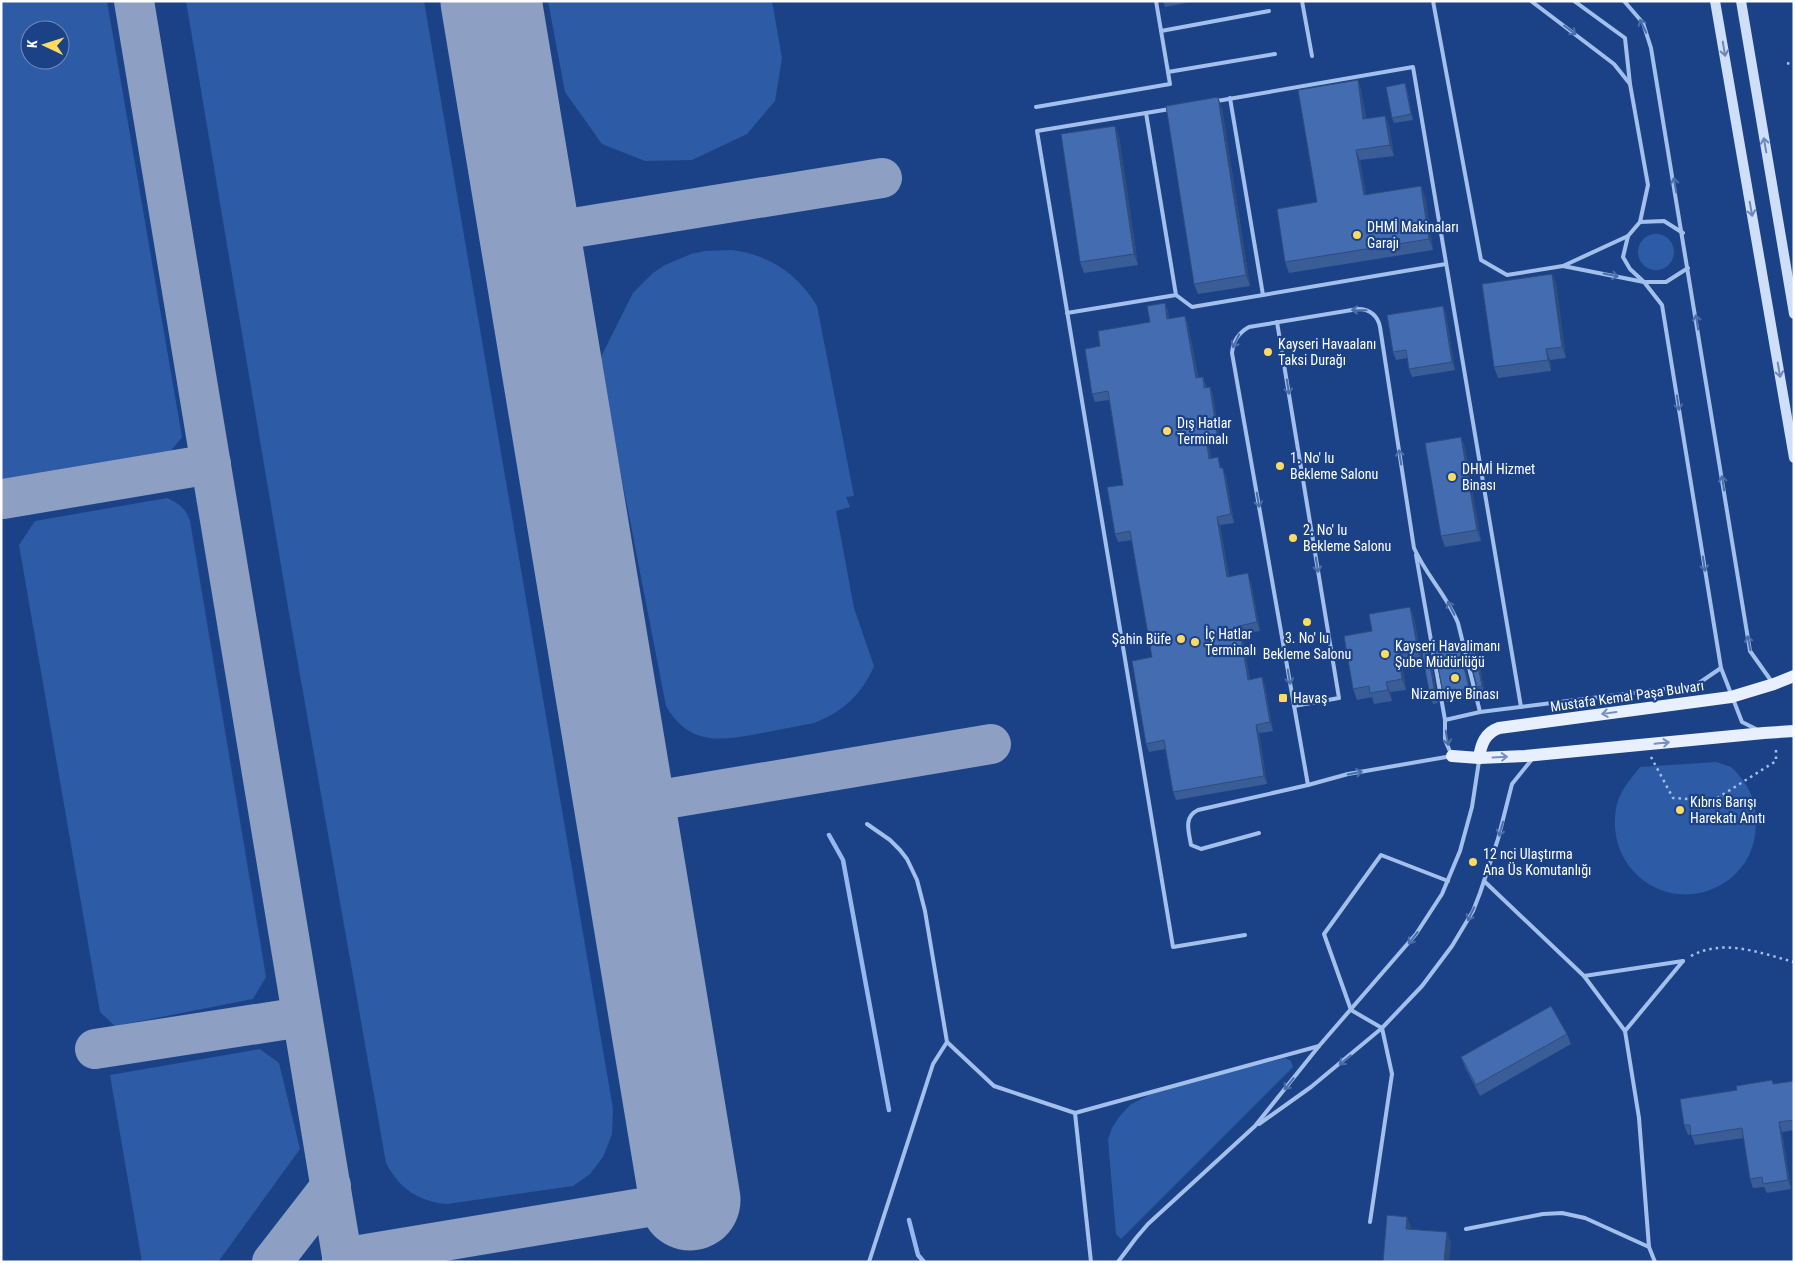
<svg xmlns="http://www.w3.org/2000/svg" width="1795" height="1263" viewBox="0 0 1795 1263" font-family="'Roboto Condensed',sans-serif">
<rect width="100%" height="100%" fill="#1b4287"/>
<!-- green -->
<g fill="#2e5ba5" fill-rule="evenodd">
<path d="M 1,1 L 107,1 L 182,437 L 166,457 L 3,499 L 1,490 ZM 30,30 L 60,30 L 60,60 L 30,60 Z"/>
<path d="M 186,1 L 424,1 L 613,1109 L 612,1134 L 603,1157 L 590,1174 L 573,1186 L 447,1204 C 419,1202 399,1188 386,1163 L 288,607 Z"/>
<polygon points="548,1 772,1 782,58 775,101 747,134 692,160 645,161 602,144 565,92"/>
<circle cx="1656" cy="252" r="18"/>
<path d="M 732,250 C 770,255 798,274 817,306 L 854,496 L 846,497 L 850,507 L 836,511 L 854,608 L 874,666 C 862,694 843,712 814,723 C 795,727 776,730 757,734 C 718,741 689,745 666,706 L 599,361 L 633,293 L 653,273 L 665,265 L 691,254 L 705,251 Z"/>
<path d="M 167,498 C 179,503 186,509 190,521 L 266,977 L 253,999 L 115,1026 L 100,1012 L 19,545 L 35,521 Z"/>
<path d="M 1716,762 C 1721,764 1727,765 1731,767 C 1742,777 1754,794 1755,809 C 1758,837 1753,859 1731,878 C 1678,920 1605,876 1616,809 C 1618,793 1630,780 1640,767 Z"/>
<polygon points="260,1049 279,1063 300,1149 218,1262 142,1262 110,1075"/>
<polygon points="1285,1058 1291,1061 1293,1067 1121,1239 1116,1234 1108,1140 1112,1128 1119,1117 1130,1105 1158,1090"/>
</g>
<g fill="none" stroke-linecap="round" stroke-linejoin="round">
<!-- stream -->
<g stroke="#96b8ee" stroke-width="4.5">
<polyline points="829,835 843,860 889,1110"/>
<polyline points="909,1220 918,1255 924,1262"/>
</g>
<!-- taxiway -->
<g stroke="#8da0c3" stroke-width="40">
<polyline points="134,1 343,1262"/>
<polyline points="530,235 882,178"/>
<polyline points="3,499 211,464"/>
<polyline points="624,806 991,744"/>
<polyline points="95,1049 302,1017"/>
<polyline points="342,1258 690,1200"/>
<polyline points="272,1262 331,1186"/>
</g>
<!-- runway -->
<polyline stroke="#8da0c3" stroke-width="101" points="491,1 690,1200"/>
<!-- path -->
<g stroke="#a3bfec" stroke-width="2.5" stroke-dasharray="2.5 4" stroke-linecap="butt">
<polyline points="1787,63 1794,65"/>
<polyline points="1651,757 1673,798 1688,799 1700,809 1776,761 1776,746"/>
<path d="M 1691,956 C 1724,938 1760,953 1794,962"/>
</g>
<!-- lane -->
<g stroke="#a3bfec" stroke-width="4">
<polyline points="1302,1 1312,56"/>
<polyline points="1433,1 1481,260 1507,275 1563,266 1628,236"/>
<polyline points="1531,1 1614,64 1630,84"/>
<polyline points="1574,1 1625,38 1630,84 1648,185 1640,222"/>
<polyline points="1624,1 1643,23 1651,48 1750,651 1772,682"/>
<polyline points="1161,31 1269,11"/>
<polyline points="1168,72 1275,54"/>
<polyline points="1230,98 1263,295"/>
<polyline points="1217,101 1413,67 1521,707"/>
<polyline points="1036,107 1170,84 1156,1"/>
<polyline points="1170,109 1037,131 1173,947 1245,935"/>
<polyline points="1683,233 1664,221 1640,222 1628,236 1623,257 1630,269 1644,282 1666,282 1688,268"/>
<polyline points="1563,266 1644,282 1662,305 1721,668 1742,722 1758,730"/>
<polyline points="1176,295 1192,307 1446,264"/>
<polyline points="1067,313 1176,295 1146,113"/>
<polyline points="1277,322 1339,698 1294,706"/>
<polyline points="1445,720 1480,712 1696,685 1721,668"/>
<path d="M 1308,785 L 1232,353 C 1233,341 1238,333 1249,327 L 1358,309 C 1370,309 1378,316 1380,327 L 1414,548 C 1426,575 1447,596 1458,623 L 1480,712"/>
<polyline points="867,824 890,840 900,850 907,859 917,880 925,911 947,1042 994,1086 1075,1113 1319,1046"/>
<path d="M 1259,833 L 1201,849 L 1191,845 C 1189,832 1183,817 1198,810 L 1308,785 L 1348,774 L 1452,756 L 1445,740 L 1445,720 L 1416,555"/>
<polyline points="1484,881 1584,976 1625,1031 1639,1118 1649,1247 1655,1262"/>
<polyline points="1584,976 1683,961"/>
<polyline points="1625,1031 1683,961"/>
<polyline points="1075,1113 1091,1262"/>
<polyline points="1259,1124 1311,1087 1382,1028 1422,986 1452,946 1473,911 1480,893 1498,839 1512,784 1533,758"/>
<polyline points="1370,1222 1392,1074 1382,1028 1351,1010 1324,934 1381,855 1448,881"/>
<polyline points="1466,1229 1543,1214 1562,1213 1585,1218 1649,1247"/>
<polyline points="869,1262 933,1064 947,1042"/>
<polyline points="1118,1262 1136,1238 1148,1224 1255,1126 1319,1046 1416,934 1442,894 1460,851 1472,807 1479,761"/>
</g>
<!-- secondary -->
<g stroke="#cfdef9" stroke-width="10">
<polyline points="1715,1 1794,458"/>
<polyline points="1741,1 1794,314"/>
</g>
<!-- primary -->
<g stroke="#e8efff" stroke-width="12">
<polyline points="1452,756 1479,758 1525,756 1764,733 1794,731"/>
<path d="M 1479,758 C 1481,744 1485,733 1499,728 L 1731,697 L 1774,684 L 1794,676"/>
</g>
</g>
<!-- wall -->
<g fill="#3a5d98">
<polygon points="1163,1 1197,1 1165,7"/>
<polygon points="1358,80 1361,90 1366,119 1385,116 1389,126 1394,156 1360,160 1366,195 1425,196 1433,250 1289,273 1285,262 1317,202"/>
<polygon points="1407,89 1413,120 1394,123 1392,118"/>
<polygon points="1222,108 1250,286 1198,294 1194,284"/>
<polygon points="1119,136 1138,265 1084,273 1080,262"/>
<polygon points="1552,274 1556,284 1566,358 1550,360 1551,371 1498,378 1494,367"/>
<polygon points="1165,303 1168,311 1169,319 1185,316 1188,324 1198,377 1203,377 1206,387 1210,387 1213,395 1220,443 1209,445 1211,458 1218,457 1221,468 1226,476 1234,523 1220,525 1229,577 1251,582 1260,631 1242,634 1250,680 1262,677 1265,686 1273,731 1259,733 1267,784 1176,800 1173,792 1165,749 1149,752 1146,744 1152,657 1132,540 1118,542 1115,534 1123,485 1109,400 1095,402 1092,394 1100,346 1150,322"/>
<polygon points="1443,306 1446,314 1455,370 1412,377 1409,369 1407,358 1396,360 1393,352"/>
<polygon points="1461,437 1465,448 1481,541 1445,547 1441,536"/>
<polygon points="1410,607 1414,618 1422,662 1402,665 1406,690 1390,692 1392,701 1374,704 1372,697 1357,700 1353,689 1372,631"/>
<polygon points="1474,644 1477,652 1485,694 1480,695 1477,687"/>
<polygon points="1462,655 1472,697 1446,702 1443,693"/>
<polygon points="1431,661 1438,703 1433,704 1430,696"/>
<polygon points="1567,1034 1571,1044 1480,1096 1465,1067 1461,1057"/>
<polygon points="1772,1080 1774,1084 1794,1081 1794,1130 1782,1132 1791,1189 1767,1193 1764,1187 1753,1188 1750,1179 1744,1138 1695,1145 1691,1134 1688,1135 1684,1125 1737,1090"/>
</g>
<!-- shaded-wall -->
<g fill="#2f4c7c">
<polygon points="1358,80 1361,90 1367,130 1363,119"/>
<polygon points="1405,83 1407,89 1413,120 1411,114"/>
<polygon points="1218,97 1222,108 1250,286 1246,275"/>
<polygon points="1385,116 1389,126 1394,156 1390,145"/>
<polygon points="1115,126 1119,136 1138,265 1134,254"/>
<polygon points="1356,150 1360,160 1368,205 1364,195"/>
<polygon points="1421,186 1425,196 1433,250 1429,239"/>
<polygon points="1552,274 1556,284 1566,358 1562,347"/>
<polygon points="1165,303 1168,311 1170,327 1167,319"/>
<polygon points="1443,306 1446,314 1455,370 1452,362"/>
<polygon points="1185,316 1188,324 1199,386 1196,378"/>
<polygon points="1546,349 1550,360 1551,371 1548,360"/>
<polygon points="1210,387 1213,395 1220,443 1217,434"/>
<polygon points="1206,436 1209,445 1212,467 1209,459"/>
<polygon points="1461,437 1465,448 1481,541 1477,530"/>
<polygon points="1223,468 1226,476 1234,523 1231,514"/>
<polygon points="1217,517 1220,525 1230,585 1227,577"/>
<polygon points="1248,573 1251,582 1260,631 1257,622"/>
<polygon points="1410,607 1414,618 1422,662 1418,651"/>
<polygon points="1239,626 1242,634 1251,688 1248,680"/>
<polygon points="1474,644 1477,652 1485,694 1482,686"/>
<polygon points="1459,647 1462,655 1472,697 1469,688"/>
<polygon points="1428,652 1431,661 1438,703 1435,695"/>
<polygon points="1398,654 1402,665 1406,690 1402,679"/>
<polygon points="1262,677 1265,686 1273,731 1270,722"/>
<polygon points="1386,682 1390,692 1392,701 1388,690"/>
<polygon points="1256,725 1259,733 1267,784 1264,776"/>
<polygon points="1779,1122 1782,1132 1791,1189 1788,1180"/>
<polygon points="1407,1217 1411,1227 1410,1240 1406,1229"/>
<polygon points="1447,1232 1451,1243 1449,1262 1444,1262"/>
</g>
<!-- building -->
<g fill="#436cb1" stroke="#2f4c7c">
<polygon points="1358,80 1363,119 1385,116 1390,145 1356,150 1364,195 1421,186 1429,239 1285,262 1277,209 1317,202 1298,90"/>
<polygon points="1405,83 1411,114 1392,118 1386,87"/>
<polygon points="1218,97 1246,275 1194,284 1166,106"/>
<polygon points="1115,126 1134,254 1080,262 1061,134"/>
<polygon points="1552,274 1562,347 1546,349 1548,360 1494,367 1482,284"/>
<polygon points="1165,303 1167,319 1185,316 1196,378 1203,377 1204,388 1210,387 1217,434 1206,436 1209,459 1218,457 1220,468 1223,468 1231,514 1217,517 1227,577 1248,573 1257,622 1239,626 1248,680 1262,677 1270,722 1256,725 1264,776 1173,792 1164,740 1146,744 1132,661 1152,657 1130,531 1115,534 1107,487 1123,485 1108,391 1092,394 1085,349 1100,346 1098,331 1150,322 1147,306"/>
<polygon points="1443,306 1452,362 1409,369 1406,350 1393,352 1387,315"/>
<polygon points="1461,437 1477,530 1441,536 1425,443"/>
<polygon points="1410,607 1418,651 1398,654 1402,679 1386,682 1388,690 1370,693 1369,686 1353,689 1344,636 1372,631 1369,614"/>
<polygon points="1474,644 1482,686 1477,687 1466,645"/>
<polygon points="1459,647 1469,688 1443,693 1435,651"/>
<polygon points="1428,652 1435,695 1430,696 1422,653"/>
<polygon points="1551,1006 1567,1034 1476,1085 1461,1057"/>
<polygon points="1772,1080 1773,1084 1794,1081 1794,1120 1779,1122 1788,1180 1763,1184 1762,1177 1750,1179 1742,1128 1691,1136 1690,1125 1684,1125 1680,1099 1737,1090 1736,1086"/>
<polygon points="1387,1215 1407,1217 1406,1229 1447,1232 1444,1262 1383,1262"/>
</g>
<!-- one-way arrows -->
<defs><path id="oneway-shaft" d="M-6 0H5M1.5-3L5.5 0L1.5 3" fill="none" stroke-width="1.6" stroke-linecap="round" stroke-linejoin="round" transform="scale(1.25)"/></defs>
<g stroke="#4b6eaa">
<use href="#oneway-shaft" transform="translate(1643 26) rotate(-115)"/>
<use href="#oneway-shaft" transform="translate(1570 30) rotate(37)"/>
<use href="#oneway-shaft" transform="translate(1675 185) rotate(-100)"/>
<use href="#oneway-shaft" transform="translate(1611 275) rotate(11)"/>
<use href="#oneway-shaft" transform="translate(1359 310) rotate(-179)"/>
<use href="#oneway-shaft" transform="translate(1697 322) rotate(-99)"/>
<use href="#oneway-shaft" transform="translate(1236 341) rotate(115)"/>
<use href="#oneway-shaft" transform="translate(1288 387) rotate(81)"/>
<use href="#oneway-shaft" transform="translate(1678 403) rotate(81)"/>
<use href="#oneway-shaft" transform="translate(1400 457) rotate(-99)"/>
<use href="#oneway-shaft" transform="translate(1723 483) rotate(-99)"/>
<use href="#oneway-shaft" transform="translate(1258 500) rotate(80)"/>
<use href="#oneway-shaft" transform="translate(1704 564) rotate(81)"/>
<use href="#oneway-shaft" transform="translate(1317 565) rotate(81)"/>
<use href="#oneway-shaft" transform="translate(1451 608) rotate(-117)"/>
<use href="#oneway-shaft" transform="translate(1749 643) rotate(-101)"/>
<use href="#oneway-shaft" transform="translate(1289 677) rotate(80)"/>
<use href="#oneway-shaft" transform="translate(1447 738) rotate(80)"/>
<use href="#oneway-shaft" transform="translate(1355 773) rotate(-11)"/>
<use href="#oneway-shaft" transform="translate(1501 829) rotate(106)"/>
<use href="#oneway-shaft" transform="translate(1471 914) rotate(116)"/>
<use href="#oneway-shaft" transform="translate(1413 938) rotate(128)"/>
<use href="#oneway-shaft" transform="translate(1345 1060) rotate(141)"/>
<use href="#oneway-shaft" transform="translate(1289 1084) rotate(129)"/>
</g>
<g stroke="#6c88ba">
<use href="#oneway-shaft" transform="translate(1724 49) rotate(80)"/>
<use href="#oneway-shaft" transform="translate(1765 145) rotate(-100)"/>
<use href="#oneway-shaft" transform="translate(1751 209) rotate(80)"/>
<use href="#oneway-shaft" transform="translate(1779 370) rotate(80)"/>
</g>
<g stroke="#7790bd">
<use href="#oneway-shaft" transform="translate(1609 713) rotate(172)"/>
<use href="#oneway-shaft" transform="translate(1662 743) rotate(-6)"/>
<use href="#oneway-shaft" transform="translate(1500 757) rotate(-3)"/>
</g>
<!-- markers -->
<g fill="#fedb5f" stroke="#1b4287" stroke-width="2">
<circle cx="1357" cy="235" r="5"/>
<circle cx="1268" cy="352" r="5"/>
<circle cx="1167" cy="431" r="5"/>
<circle cx="1280" cy="466" r="5"/>
<circle cx="1452" cy="477" r="5"/>
<circle cx="1293" cy="538" r="5"/>
<circle cx="1307" cy="622" r="5"/>
<circle cx="1181" cy="639" r="5"/>
<circle cx="1195" cy="642" r="5"/>
<circle cx="1385" cy="654" r="5"/>
<circle cx="1455" cy="678" r="5"/>
<rect x="1278" y="693" width="10" height="10" rx="2.5"/>
<circle cx="1680" cy="810" r="5"/>
<circle cx="1473" cy="862" r="5"/>
</g>
<g text-anchor="middle" stroke-width="4.5" stroke-linejoin="round" paint-order="stroke">
<!-- poi labels -->
<g font-size="14" fill="#fff" stroke="#1b4287" text-anchor="start">
<text x="1367" y="232">DHMİ Makinaları<tspan x="1367" dy="16">Garajı</tspan></text>
<text x="1278" y="349">Kayseri Havaalanı<tspan x="1278" dy="16">Taksi Durağı</tspan></text>
<text x="1177" y="428">Dış Hatlar<tspan x="1177" dy="16">Terminalı</tspan></text>
<text x="1290" y="463">1. No' lu<tspan x="1290" dy="16">Bekleme Salonu</tspan></text>
<text x="1462" y="474">DHMİ Hizmet<tspan x="1462" dy="16">Binası</tspan></text>
<text x="1303" y="535">2. No' lu<tspan x="1303" dy="16">Bekleme Salonu</tspan></text>
<text x="1205" y="639">İç Hatlar<tspan x="1205" dy="16">Terminalı</tspan></text>
<text x="1307" y="643" text-anchor="middle">3. No' lu<tspan x="1307" dy="16">Bekleme Salonu</tspan></text>
<text x="1171" y="644" text-anchor="end">Şahin Büfe</text>
<text x="1395" y="651">Kayseri Havalimanı<tspan x="1395" dy="16">Şube Müdürlüğü</tspan></text>
<text x="1455" y="699" text-anchor="middle">Nizamiye Binası</text>
<text x="1293" y="703">Havaş</text>
<text x="1690" y="807">Kıbrıs Barışı<tspan x="1690" dy="16">Harekatı Anıtı</tspan></text>
<text x="1483" y="859">12 nci Ulaştırma<tspan x="1483" dy="16">Ana Üs Komutanlığı</tspan></text>
</g>
<!-- street labels -->
<g font-size="14" fill="#fff" stroke="#1b4287">
<text transform="translate(1627 696) rotate(-8)" y="5">Mustafa Kemal Paşa Bulvarı</text>
</g>
</g>
<!-- border -->
<rect width="1795" height="1263" fill="none" stroke="#ffffff" stroke-width="5"/>
<!-- north arrow -->
<g transform="translate(45 45) rotate(274)"><circle r="24" fill="#1b4287" stroke="#768eb7"/>
<path d="M0-4L9 19L0 12L-9 19Z" fill="#fedb5f"/>
<text y="-8" font-size="14" font-weight="bold" text-anchor="middle" fill="#ffffff">K</text>
</g>
</svg>
